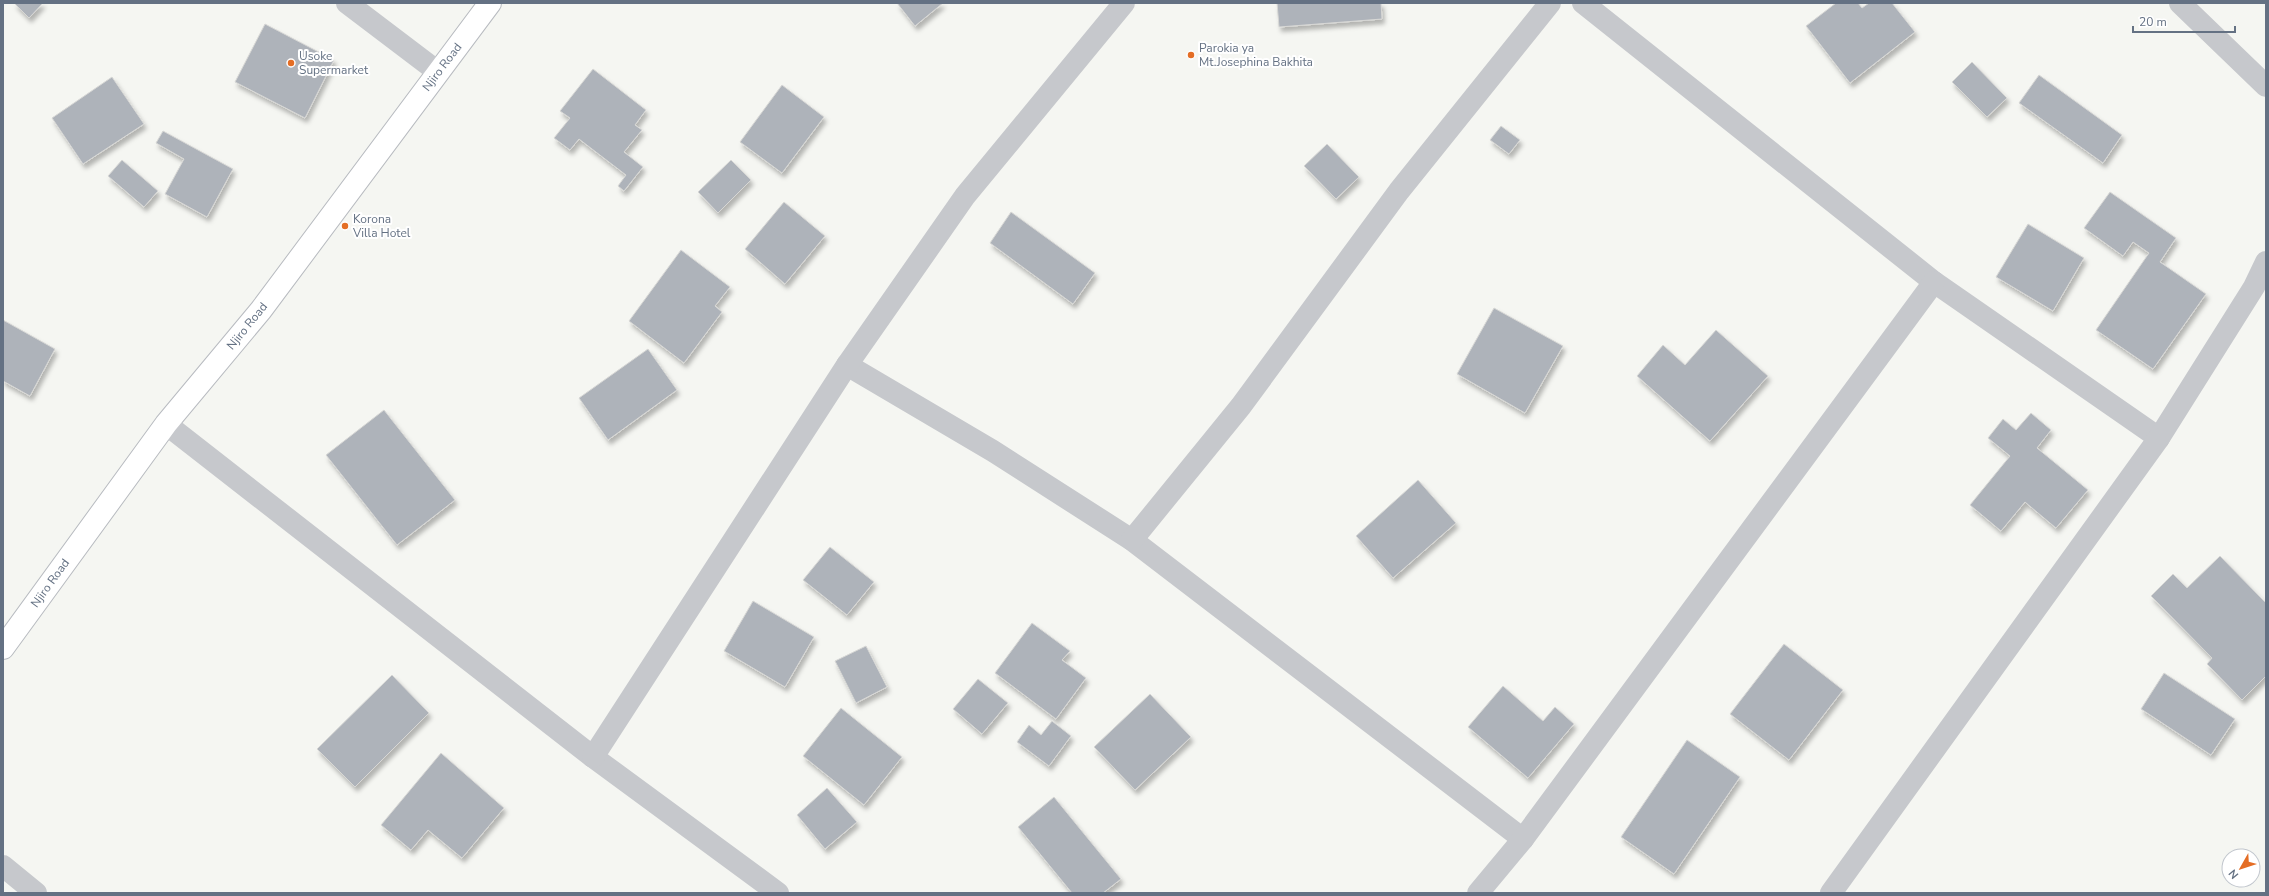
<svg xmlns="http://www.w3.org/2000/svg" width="2269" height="896" viewBox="0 0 2269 896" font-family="'Nunito Sans',sans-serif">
<defs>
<filter id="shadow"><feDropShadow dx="2.5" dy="4.5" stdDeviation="2" flood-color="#0004"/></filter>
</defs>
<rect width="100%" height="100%" fill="#f5f6f2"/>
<!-- building -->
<g fill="#aeb3ba" stroke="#d7d7d5" filter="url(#shadow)">
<polygon points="14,3 43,3 29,18"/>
<polygon points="897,3 943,3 915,26"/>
<polygon points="1277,3 1381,3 1382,19 1279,27"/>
<polygon points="1836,3 1858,3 1862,8 1869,3 1892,3 1915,32 1850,83 1806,26"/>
<polygon points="265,24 334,60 305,118 235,82"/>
<polygon points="1972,62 2007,98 1987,117 1952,82"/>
<polygon points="593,69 646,110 635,125 642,130 624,152 643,167 624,191 618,186 626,175 579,139 570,150 554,138 570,118 560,111"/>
<polygon points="2039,75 2122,135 2103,163 2019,103"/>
<polygon points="112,77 144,124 83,164 52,118"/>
<polygon points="782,85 824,117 782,173 740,142"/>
<polygon points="1501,126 1520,140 1509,154 1490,140"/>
<polygon points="163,131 233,169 207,217 165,194 184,159 156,143"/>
<polygon points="1327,144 1359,177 1336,199 1304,166"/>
<polygon points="122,160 158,191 144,207 108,176"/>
<polygon points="731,160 751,180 718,213 698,192"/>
<polygon points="2110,192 2176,238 2160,262 2206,294 2153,369 2096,330 2149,253 2133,242 2123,256 2084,228"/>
<polygon points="784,202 825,236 785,284 745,249"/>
<polygon points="1011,212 1095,273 1073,304 990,243"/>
<polygon points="2028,224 2084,258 2053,311 1996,277"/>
<polygon points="681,250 730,287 715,306 722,312 684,363 629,321"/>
<polygon points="1494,308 1563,346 1525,413 1457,374"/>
<polygon points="3,320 55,349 30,396 3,381"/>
<polygon points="1716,330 1768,376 1710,441 1637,376 1663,345 1685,365"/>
<polygon points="648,349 677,390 608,440 579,398"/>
<polygon points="384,410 455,500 397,545 326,455"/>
<polygon points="2031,413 2051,430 2037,448 2088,490 2056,528 2025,502 2001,531 1970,505 2010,456 1988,438 2003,419 2016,430"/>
<polygon points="1418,480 1456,523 1393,578 1356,536"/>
<polygon points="830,547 874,582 847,615 803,580"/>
<polygon points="2220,556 2266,603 2266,676 2242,700 2207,664 2212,658 2151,596 2173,574 2187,588"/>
<polygon points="753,601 814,637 785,687 724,651"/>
<polygon points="1032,623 1070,651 1062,660 1086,678 1056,719 995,673"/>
<polygon points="1784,644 1843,690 1789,760 1730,714"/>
<polygon points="866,646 887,687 856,703 835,661"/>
<polygon points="2164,673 2235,719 2211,755 2141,709"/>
<polygon points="392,675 429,713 355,787 317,749"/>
<polygon points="978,679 1008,703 982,734 953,709"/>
<polygon points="1503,686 1543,721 1555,707 1574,724 1528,778 1468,727"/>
<polygon points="1150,694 1191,737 1135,790 1094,747"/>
<polygon points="841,708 902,757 864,805 803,756"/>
<polygon points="1052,721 1071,736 1049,766 1017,742 1029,725 1041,735"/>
<polygon points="1687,740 1740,777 1674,874 1621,837"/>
<polygon points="441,753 504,808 462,858 428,830 411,850 381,825"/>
<polygon points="827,788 857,822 825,849 797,815"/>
<polygon points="1054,797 1121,879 1103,893 1072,893 1018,827"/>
</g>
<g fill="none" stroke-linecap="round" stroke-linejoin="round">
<defs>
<polyline id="secondary" points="3,648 166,424 261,310 490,3"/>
</defs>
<!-- secondary casing -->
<use href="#secondary" stroke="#b8bbc0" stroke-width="24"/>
<!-- street -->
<g stroke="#c6c8cc" stroke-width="22">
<polyline points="347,3 438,72"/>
<polyline points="1583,3 1934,282 2159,438"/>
<polyline points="2180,3 2266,86"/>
<polyline points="847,365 993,451 1132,540 1523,839"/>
<polyline points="166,424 593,757 778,893"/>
<polyline points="1132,540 1241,406 1399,191 1550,3"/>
<polyline points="593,757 847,365 965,196 1124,3"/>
<polyline points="3,866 36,893"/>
<polyline points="1478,893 1523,839 1934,282"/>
<polyline points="1831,893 2159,438 2254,287 2266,262"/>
</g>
<!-- secondary -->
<use href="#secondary" stroke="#fff" stroke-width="22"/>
</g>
<!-- markers -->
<g fill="#e46d24" stroke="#fff" stroke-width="1.5">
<circle cx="1191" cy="55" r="4"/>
<circle cx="291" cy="63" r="4"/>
<circle cx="345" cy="226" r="4"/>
</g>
<g text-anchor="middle" stroke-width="4" stroke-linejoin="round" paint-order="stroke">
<!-- poi labels -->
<g font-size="12" fill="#647183" stroke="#fff" text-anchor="start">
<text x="1199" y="52">Parokia ya<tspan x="1199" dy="14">Mt.Josephina Bakhita</tspan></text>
<text x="299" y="60">Usoke<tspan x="299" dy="14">Supermarket</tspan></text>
<text x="353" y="223">Korona<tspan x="353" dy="14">Villa Hotel</tspan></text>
</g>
<!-- street labels -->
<g font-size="12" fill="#647183" stroke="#fff">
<text transform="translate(442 67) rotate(-53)" y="4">Njiro Road</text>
<text transform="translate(247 326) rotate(-51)" y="4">Njiro Road</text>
<text transform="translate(50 583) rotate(-54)" y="4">Njiro Road</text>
</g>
</g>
<!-- border -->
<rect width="2269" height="896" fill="none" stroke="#647183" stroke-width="8"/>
<!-- north arrow -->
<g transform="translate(2241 868) rotate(231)"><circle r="19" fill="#ffffff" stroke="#c1c6cd"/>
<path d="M0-3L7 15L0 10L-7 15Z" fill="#e46d24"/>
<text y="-6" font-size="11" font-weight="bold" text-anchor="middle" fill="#647183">N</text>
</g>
<!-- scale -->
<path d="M2133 26v6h102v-6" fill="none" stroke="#647183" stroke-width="2"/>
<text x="2139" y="26" font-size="12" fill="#647183" stroke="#ffffff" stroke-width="3" paint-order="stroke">20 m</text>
</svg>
